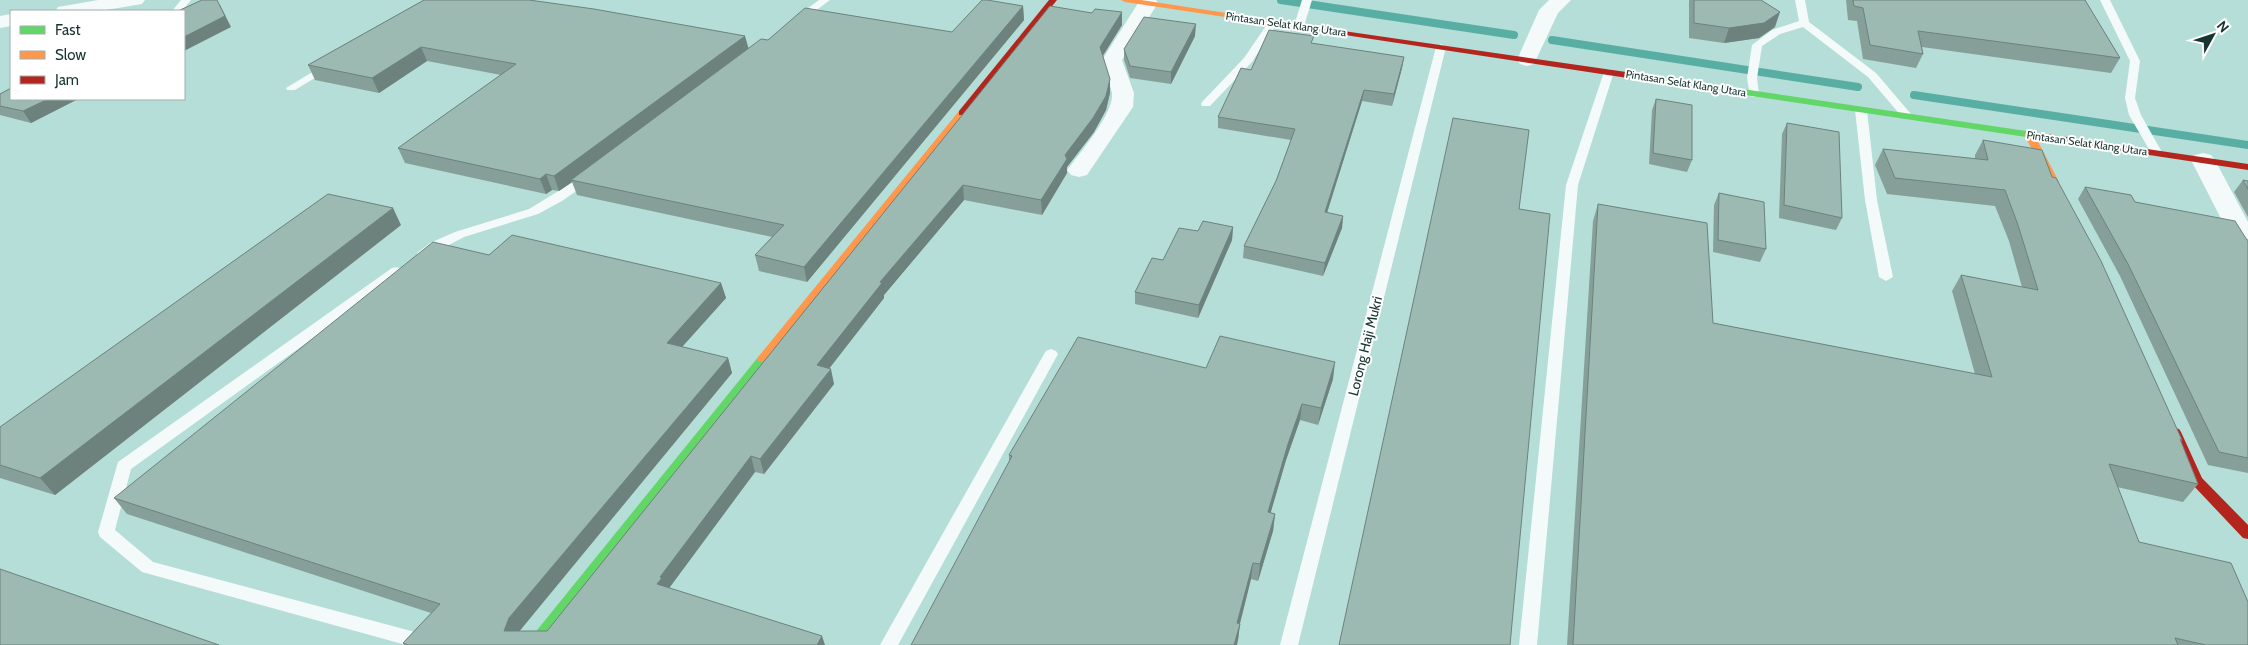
<svg xmlns="http://www.w3.org/2000/svg" width="2248" height="645" viewBox="0 0 2248 645" font-family="Cabin,sans-serif">
<rect width="100%" height="100%" fill="#b4ded7"/>
<g fill="none" stroke-linecap="round" stroke-linejoin="round">
<!-- stream -->
<g stroke="#59aea4" stroke-width="8">
<polyline points="1281,0 1514,35"/>
<polyline points="1552,40 1858,87"/>
<polyline points="1914,95 2248,145"/>
</g>
<!-- lane -->
<g fill="#f4faf9" fill-rule="evenodd">
<polygon points="181,0 191,0 182,11 172,11"/>
<polygon points="819,0 830,0 802,21 796,21 796,17"/>
<polygon points="1302,0 1312,0 1304,26 1299,29 1294,26"/>
<polygon points="1795,0 1805,0 1809,22 1876,73 1911,114 1913,116 1911,118 1903,118 1868,77 1803,27 1780,34 1762,46 1757,78 1759,94 1754,97 1750,96 1747,78 1752,45 1772,30 1799,21"/>
<polygon points="2100,0 2110,0 2140,61 2135,98 2141,115 2163,154 2161,156 2153,156 2129,115 2125,98 2130,61"/>
<polygon points="1273,19 1278,22 1252,62 1210,106 1202,106 1201,104 1202,102 1244,58 1270,20"/>
<polygon points="1441,44 1446,47 1298,645 1280,645 1436,47"/>
<polygon points="329,62 334,65 333,67 295,90 287,90 286,88"/>
<polygon points="1609,69 1614,72 1578,185 1537,645 1519,645 1566,185 1604,72"/>
<polygon points="1861,107 1867,110 1877,200 1893,277 1886,281 1879,277 1865,200 1855,110"/>
<polygon points="588,173 594,177 592,180 562,201 538,214 464,237 428,256 418,256 417,253 430,243 455,232 529,209"/>
<polygon points="397,267 404,271 402,274 131,469 115,530 153,562 415,632 421,635 424,640 421,645 406,645 142,572 100,537 98,532 118,462 392,268"/>
<polygon points="1051,349 1056,351 1058,354 898,645 880,645 1044,354 1046,351"/>
</g>
<!-- street -->
<g fill="#f4faf9" fill-rule="evenodd">
<polygon points="98,0 145,0 142,4 100,11 55,11 58,7"/>
<path d="M 1140,0 L 1156,0 L 1158,3 L 1122,60 L 1134,93 L 1133,107 L 1087,175 L 1079,177 L 1071,175 L 1067,170 C 1079,154 1115,112 1112,93 C 1110,82 1103,72 1102,60 Z"/>
<polygon points="1549,0 1571,0 1558,13 1534,64 1527,66 1520,64 1517,60 1539,10"/>
<polygon points="11,14 11,26 0,28 0,16"/>
<polygon points="2203,153 2211,155 2215,160 2248,222 2248,254 2239,251 2235,246 2191,160 2195,155"/>
</g>
<!-- fast -->
<g fill="#63d668" fill-rule="evenodd">
<polygon points="1654,76 2033,132 2038,135 2033,138 1651,81 1651,77"/>
<polygon points="763,355 769,359 767,362 541,645 525,645 759,356"/>
</g>
<!-- slow -->
<g fill="#ff974d" fill-rule="evenodd">
<polygon points="1121,0 1141,0 1312,26 1316,28 1312,30 1125,2"/>
<polygon points="962,110 967,113 965,115 767,362 759,362 757,359 759,356 959,111"/>
<polygon points="2029,131 2034,134 2059,182 2057,184 2054,185 2049,182 2024,134"/>
</g>
<!-- jam -->
<g fill="#b3261e" fill-rule="evenodd">
<polygon points="1049,0 1057,0 965,115 959,115 959,111"/>
<polygon points="1309,26 1654,76 1658,79 1654,82 1312,30 1309,30"/>
<polygon points="2033,132 2248,164 2248,170 2030,137 2030,133"/>
<polygon points="2175,428 2179,429 2181,432 2202,478 2248,525 2248,539 2243,538 2192,484 2169,432 2171,429"/>
</g>
</g>
<!-- wall -->
<g fill="#86a099">
<polygon points="424,0 748,48 768,40 952,32 1023,6 1024,20 807,282 759,271 755,255 772,237 577,195 572,182 559,191 552,190 546,194 405,163 398,148 501,75 427,61 379,93 315,80 308,65"/>
<polygon points="1689,0 1761,0 1775,27 1759,38 1724,43 1689,38"/>
<polygon points="1846,0 2085,0 2120,58 2111,73 1922,47 1923,54 1916,68 1863,59 1857,21 1848,20"/>
<polygon points="1050,6 1122,25 1103,56 1110,93 1106,110 1094,132 1067,167 1067,173 1042,215 964,200 884,295 884,298 829,369 834,384 764,474 755,472 669,588 817,645 404,645 403,643 431,613 127,514 114,498 489,255 721,283 726,298 682,347 728,358 732,373 519,631 547,631"/>
<polygon points="1195,36 1171,84 1130,78 1124,60 1124,49"/>
<polygon points="1313,44 1404,57 1402,68 1392,106 1362,101 1327,213 1343,216 1342,228 1323,276 1243,258 1244,246 1276,181 1291,140 1218,128 1218,117 1251,70"/>
<polygon points="11,89 11,99 78,99 31,123 0,115 0,94"/>
<polygon points="1656,99 1692,160 1687,172 1649,164 1652,110"/>
<polygon points="1787,123 1842,218 1836,230 1779,218 1782,134"/>
<polygon points="1983,140 2052,177 2182,440 2181,442 2198,484 2183,502 2117,487 2139,542 2248,645 1567,645 1593,221 1598,204 1713,323 1975,374 1952,291 1961,275 2022,287 2009,241 1995,206 1887,194 1875,165 1883,149 1975,159 1975,155"/>
<polygon points="2243,180 2248,181 2248,217 2234,192"/>
<polygon points="2085,187 2135,202 2248,240 2248,473 2208,465 2120,276 2078,199"/>
<polygon points="1719,193 1766,249 1760,262 1713,252 1714,205"/>
<polygon points="401,225 55,495 0,478 0,427"/>
<polygon points="1233,227 1232,240 1198,318 1135,304 1135,292 1163,260 1198,231"/>
<polygon points="1206,368 1333,379 1318,425 1300,420 1286,460 1270,513 1275,514 1273,531 1258,581 1251,579 1240,624 1238,640 1009,461 1009,455"/>
</g>
<!-- shaded-wall -->
<g fill="#6d827d">
<polygon points="220,5 231,27 184,51 184,37"/>
<polygon points="1023,6 1024,20 807,282 804,267"/>
<polygon points="1122,12 1122,25 1100,60 1100,47"/>
<polygon points="1780,12 1775,27 1759,38 1724,43 1729,28"/>
<polygon points="1196,24 1195,36 1171,84 1171,72"/>
<polygon points="745,36 749,50 571,180 572,182 559,191 554,176"/>
<polygon points="421,47 427,61 379,93 372,78"/>
<polygon points="1404,57 1402,68 1392,106 1394,94"/>
<polygon points="1110,79 1110,93 1106,110 1094,132 1067,167 1067,173 1042,215 1041,200 1065,155"/>
<polygon points="1364,90 1362,101 1323,225 1325,212"/>
<polygon points="48,99 78,99 31,123 23,111"/>
<polygon points="546,174 552,190 546,194 540,179"/>
<polygon points="963,185 964,200 884,295 884,298 820,380 817,365 880,282"/>
<polygon points="393,208 401,225 55,495 40,478"/>
<polygon points="1343,216 1342,228 1323,276 1325,263"/>
<polygon points="1233,227 1232,240 1198,318 1199,305"/>
<polygon points="721,283 726,298 672,358 667,343"/>
<polygon points="728,358 732,373 518,633 504,631 509,618"/>
<polygon points="1335,362 1333,379 1318,425 1321,408"/>
<polygon points="831,369 834,384 764,474 760,459"/>
<polygon points="1302,404 1300,420 1286,460 1266,529 1268,512 1288,444"/>
<polygon points="751,456 755,472 667,591 657,584 660,577"/>
<polygon points="1275,514 1273,531 1258,581 1260,564"/>
<polygon points="1253,563 1251,579 1236,638 1240,624 1238,640 1237,645 1234,645 1237,623"/>
<polygon points="822,636 825,645 817,645"/>
</g>
<!-- building -->
<g fill="#9cbab2" stroke="#6d827d">
<polygon points="202,0 217,0 225,16 184,37 184,11 178,11"/>
<polygon points="424,0 529,0 594,9 745,36 554,176 546,174 540,179 398,148 516,64 421,47 372,78 308,65"/>
<polygon points="982,0 987,0 1023,6 804,267 755,255 784,225 571,180 761,39 768,40 805,8 952,32"/>
<polygon points="1694,0 1761,0 1780,12 1764,23 1729,28 1694,23"/>
<polygon points="1853,0 2085,0 2120,58 1918,31 1923,54 1870,45 1863,8 1854,6"/>
<polygon points="1050,6 1092,13 1095,9 1122,12 1100,47 1110,79 1106,96 1093,118 1065,155 1067,159 1041,200 963,185 880,282 882,283 817,365 831,369 760,459 751,456 660,577 662,578 657,584 822,636 817,645 408,645 403,643 440,604 114,498 433,242 489,255 512,235 721,283 667,343 728,358 509,618 504,631 547,631"/>
<polygon points="1144,17 1196,24 1171,72 1130,66 1124,49"/>
<polygon points="1269,30 1314,36 1311,43 1404,57 1394,94 1364,90 1325,212 1343,216 1325,263 1244,246 1276,181 1295,129 1218,117 1241,68 1251,70"/>
<polygon points="11,88 11,99 48,99 23,111 0,106 0,94"/>
<polygon points="1656,99 1692,105 1692,160 1653,153"/>
<polygon points="1453,118 1529,130 1519,209 1550,214 1510,645 1339,645"/>
<polygon points="1787,123 1839,132 1842,218 1784,205"/>
<polygon points="1983,140 2042,150 2052,177 2056,178 2101,261 2182,440 2180,439 2198,484 2109,464 2139,542 2231,563 2248,602 2248,645 2206,645 2175,638 2178,645 1573,645 1598,204 1707,223 1713,323 1992,377 1961,275 2038,290 2018,225 2005,190 1895,178 1883,149 1988,160"/>
<polygon points="2243,180 2248,181 2248,189"/>
<polygon points="2085,187 2131,195 2135,202 2235,221 2247,240 2248,240 2248,458 2219,452 2128,264"/>
<polygon points="1719,193 1764,202 1766,249 1718,240"/>
<polygon points="328,194 393,208 40,478 0,465 0,427"/>
<polygon points="1203,221 1233,227 1199,305 1135,292 1152,258 1163,260 1179,228 1198,231"/>
<polygon points="1220,336 1335,362 1321,408 1302,404 1288,444 1268,512 1275,514 1260,564 1253,563 1237,623 1240,624 1234,645 911,645 1012,456 1009,455 1078,337 1206,368"/>
<polygon points="0,569 219,645 0,645"/>
</g>
<g text-anchor="middle" stroke-width="4" stroke-linejoin="round" paint-order="stroke">
<!-- far-street labels -->
<g font-size="11" fill="#163531" stroke="#fff">
<text transform="translate(1286 24) rotate(8)" y="4">Pintasan Selat Klang Utara</text>
<text transform="translate(1686 83) rotate(9)" y="4">Pintasan Selat Klang Utara</text>
<text transform="translate(2087 143) rotate(8)" y="4">Pintasan Selat Klang Utara</text>
</g>
<!-- street labels -->
<g font-size="14" fill="#163531" stroke="#fff">
<text transform="translate(1365 346) rotate(-76)" y="5">Lorong Haji Mukri</text>
</g>
</g>
<!-- legend -->
<rect x="10" y="10" width="175" height="90" fill="#ffffff" stroke="#a2aead"/>
<rect x="20" y="26" width="25" height="8" fill="#63d668" stroke="#a2aead"/>
<text x="55" y="35" font-size="15" fill="#163531">Fast</text>
<rect x="20" y="51" width="25" height="8" fill="#ff974d" stroke="#a2aead"/>
<text x="55" y="60" font-size="15" fill="#163531">Slow</text>
<rect x="20" y="76" width="25" height="8" fill="#b3261e" stroke="#a2aead"/>
<text x="55" y="85" font-size="15" fill="#163531">Jam</text>
<!-- north arrow -->
<g transform="translate(2213 35) rotate(50)" stroke="#ffffff" stroke-width="4" paint-order="stroke">
<path d="M0-4L9 19L0 12L-9 19Z" fill="#163531"/>
<text y="-8" font-size="14" font-weight="bold" text-anchor="middle" fill="#163531">N</text>
</g>
</svg>
